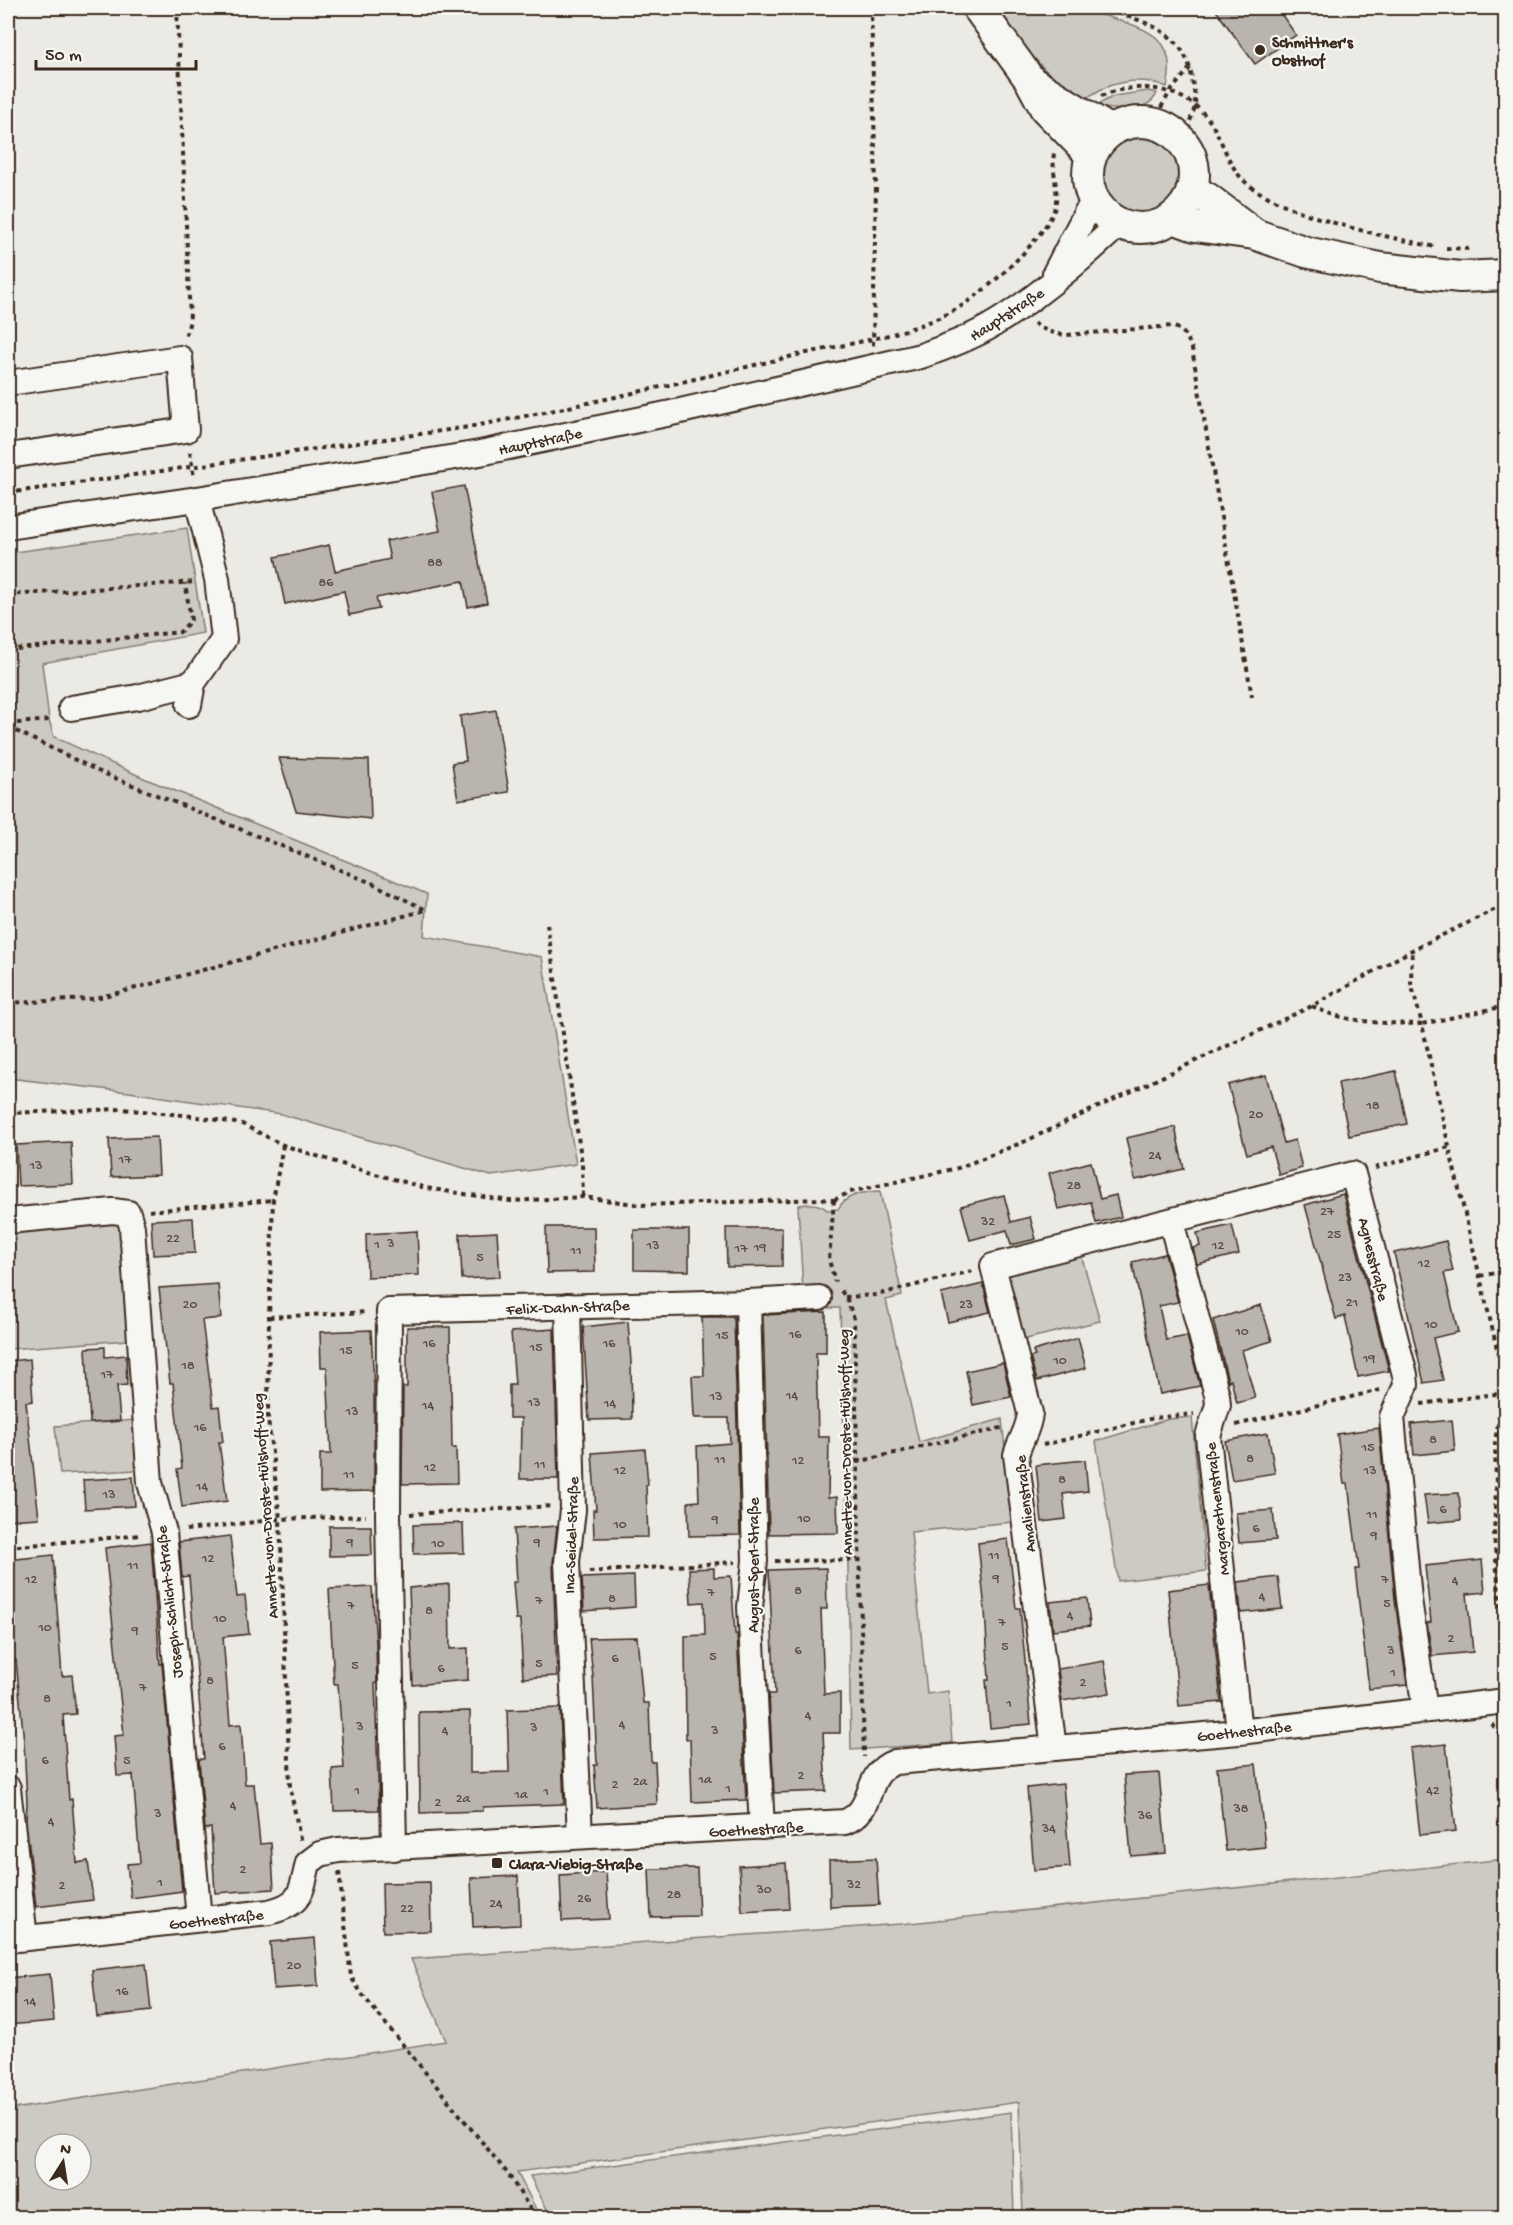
<svg xmlns="http://www.w3.org/2000/svg" width="1513" height="2225" viewBox="0 0 1513 2225" font-family="'Gochi Hand',sans-serif">
<rect width="100%" height="100%" fill="#ebeae5"/>
<filter id="ink" filterUnits="userSpaceOnUse"><feTurbulence type="fractalNoise" baseFrequency=".0167" numOctaves="2"/><feDisplacementMap in="SourceGraphic" scale="12" xChannelSelector="R" yChannelSelector="G"/><feConvolveMatrix kernelMatrix="1 2 1 2 8 2 1 2 1" color-interpolation-filters="sRGB"/></filter>
<g filter="url(#ink)">
<!-- green -->
<g fill="#cdcac4" stroke="#847a71" stroke-width="1.5" fill-rule="evenodd">
<path d="M 993,8 C 1021,8 1050,4 1077,8 C 1089,9 1101,15 1112,18 C 1151,30 1178,40 1167,87 C 1138,75 1105,82 1082,102 C 1047,77 1019,42 993,8 Z"/>
<path d="M 1148,91 L 1157,93 C 1149,114 1112,110 1095,106 L 1114,96 Z"/>
<circle cx="1142" cy="176" r="44"/>
<polygon points="187,528 203,633 42,663 49,720 54,737 146,779 427,894 424,936 542,957 576,1164 491,1176 281,1114 129,1092 8,1078 8,553"/>
<path d="M 880,1191 L 902,1296 L 886,1300 L 919,1442 L 1002,1419 L 1012,1522 L 911,1532 L 927,1694 L 948,1691 L 952,1743 L 851,1750 L 848,1565 L 840,1308 L 804,1308 L 798,1205 C 808,1204 819,1202 827,1210 L 838,1209 C 846,1194 864,1192 880,1191 Z"/>
<polygon points="111,1223 118,1224 122,1229 128,1340 8,1349 8,1230"/>
<polygon points="1080,1251 1100,1321 1018,1341 1006,1281 1008,1274"/>
<polygon points="1192,1417 1206,1571 1118,1581 1096,1441 1169,1419"/>
<polygon points="136,1420 138,1470 60,1474 55,1426"/>
<path d="M 1505,1859 L 1505,2217 L 1023,2217 L 1019,2102 L 517,2172 L 540,2217 L 8,2217 L 8,2110 L 446,2041 L 411,1959 L 901,1924 ZM 45,2144 L 81,2144 L 81,2180 L 45,2180 Z"/>
<polygon points="1011,2112 1014,2217 551,2217 530,2176"/>
</g>
<!-- building -->
<g fill="#bab4ae" stroke="#3b2a1e" stroke-width="1.5">
<polygon points="1214,8 1277,8 1296,35 1255,64"/>
<polygon points="464,486 487,603 468,607 463,581 376,598 379,609 349,615 344,591 285,604 275,557 329,545 335,571 390,559 386,541 440,531 432,492"/>
<polygon points="496,710 509,792 458,800 452,763 466,761 460,716"/>
<polygon points="279,758 369,760 371,819 296,811"/>
<polygon points="1396,1071 1407,1124 1349,1136 1338,1083"/>
<polygon points="1266,1075 1284,1143 1295,1140 1302,1168 1279,1175 1271,1147 1247,1154 1228,1085"/>
<polygon points="1175,1127 1184,1169 1135,1180 1126,1138"/>
<polygon points="157,1137 159,1175 111,1177 109,1139"/>
<polygon points="71,1142 73,1184 18,1186 16,1145"/>
<polygon points="1091,1162 1100,1199 1116,1195 1121,1217 1096,1223 1091,1202 1058,1209 1049,1173"/>
<polygon points="1343,1194 1389,1371 1358,1377 1345,1316 1336,1319 1305,1205"/>
<polygon points="1004,1195 1011,1222 1030,1217 1036,1239 1011,1245 1007,1230 970,1240 961,1206"/>
<polygon points="193,1218 195,1253 153,1255 151,1220"/>
<polygon points="1232,1225 1239,1254 1197,1264 1193,1248 1200,1246 1197,1233"/>
<polygon points="546,1227 594,1227 595,1272 547,1273"/>
<polygon points="726,1228 782,1228 782,1266 727,1267"/>
<polygon points="634,1230 689,1230 689,1271 634,1270"/>
<polygon points="417,1231 419,1275 367,1277 366,1234"/>
<polygon points="497,1232 500,1277 462,1279 460,1234"/>
<polygon points="1446,1241 1453,1271 1444,1273 1458,1332 1433,1338 1443,1380 1424,1383 1394,1253"/>
<polygon points="1165,1254 1178,1302 1159,1306 1166,1340 1187,1336 1200,1386 1160,1394 1132,1262"/>
<polygon points="218,1284 221,1318 202,1320 213,1407 219,1406 223,1442 219,1442 227,1501 182,1507 177,1469 182,1468 173,1383 170,1383 159,1288"/>
<polygon points="983,1284 990,1312 948,1322 941,1294"/>
<polygon points="1261,1305 1272,1341 1242,1350 1255,1398 1237,1403 1231,1380 1228,1381 1213,1320"/>
<polygon points="826,1312 826,1353 816,1353 818,1437 829,1437 828,1498 837,1497 838,1533 769,1534 763,1315"/>
<polygon points="702,1317 734,1317 740,1535 689,1536 688,1502 699,1501 697,1446 730,1443 729,1418 695,1418 694,1416 692,1376 704,1376"/>
<polygon points="628,1322 631,1362 632,1419 589,1420 583,1327"/>
<polygon points="407,1327 450,1327 452,1448 456,1448 457,1483 402,1484 403,1387 407,1387"/>
<polygon points="554,1329 558,1479 520,1479 521,1418 509,1418 509,1385 515,1385 511,1332"/>
<polygon points="371,1330 374,1388 374,1491 320,1492 320,1454 331,1454 327,1367 321,1367 320,1332"/>
<polygon points="1078,1338 1086,1368 1037,1381 1030,1357 1035,1356 1033,1351"/>
<polygon points="105,1347 105,1357 126,1355 127,1385 117,1386 120,1421 90,1423 86,1348"/>
<polygon points="30,1359 33,1401 26,1402 39,1518 8,1520 8,1361"/>
<polygon points="1003,1363 1011,1397 973,1405 966,1371"/>
<polygon points="1452,1420 1455,1451 1414,1455 1411,1424"/>
<polygon points="1379,1428 1395,1600 1407,1685 1369,1689 1355,1569 1359,1569 1348,1484 1344,1484 1337,1434"/>
<polygon points="1268,1433 1275,1473 1232,1480 1225,1441"/>
<polygon points="645,1449 648,1485 646,1485 648,1537 594,1538 593,1510 596,1510 592,1453"/>
<polygon points="1085,1460 1088,1491 1063,1494 1066,1519 1042,1522 1036,1465"/>
<polygon points="133,1477 135,1506 85,1509 83,1480"/>
<polygon points="1459,1493 1461,1520 1428,1523 1424,1495"/>
<polygon points="1273,1510 1276,1540 1239,1543 1236,1513"/>
<polygon points="463,1523 464,1553 414,1554 413,1525"/>
<polygon points="329,1526 371,1526 372,1555 329,1556"/>
<polygon points="557,1526 553,1563 557,1676 523,1678 520,1620 516,1620 513,1582 517,1582 514,1529"/>
<polygon points="230,1536 237,1597 245,1596 249,1634 223,1637 230,1725 241,1724 245,1784 254,1784 260,1844 271,1843 274,1889 215,1893 211,1828 205,1829 199,1759 204,1759 189,1576 182,1577 179,1542"/>
<polygon points="1008,1539 1016,1608 1020,1608 1031,1724 990,1728 986,1680 989,1680 985,1610 978,1543"/>
<polygon points="151,1542 160,1664 162,1664 182,1891 131,1898 127,1864 140,1863 133,1775 117,1776 114,1736 124,1735 105,1548"/>
<polygon points="53,1555 62,1676 72,1675 76,1714 63,1715 69,1800 72,1799 77,1863 88,1861 93,1900 36,1907 26,1820 27,1803 24,1742 16,1660 13,1660 8,1601 8,1560"/>
<polygon points="1482,1560 1485,1592 1467,1594 1473,1652 1432,1656 1427,1623 1431,1622 1425,1566"/>
<polygon points="714,1568 714,1577 731,1576 735,1634 737,1634 746,1800 692,1802 690,1739 686,1739 685,1636 705,1635 704,1602 691,1603 689,1569"/>
<polygon points="826,1568 827,1609 821,1609 824,1694 840,1693 840,1733 823,1733 826,1791 774,1793 769,1694 775,1694 769,1570"/>
<polygon points="634,1576 635,1607 584,1611 582,1578"/>
<polygon points="1278,1577 1282,1609 1241,1613 1238,1582"/>
<polygon points="449,1584 450,1649 468,1648 468,1680 413,1685 409,1588"/>
<polygon points="1209,1585 1221,1702 1179,1706 1168,1590"/>
<polygon points="372,1587 376,1644 377,1683 375,1683 379,1810 334,1811 332,1769 344,1768 338,1684 334,1684 329,1589"/>
<polygon points="1087,1598 1090,1626 1053,1630 1050,1602"/>
<polygon points="637,1637 643,1703 649,1703 651,1762 655,1762 657,1804 597,1808 594,1765 597,1765 593,1677 589,1638"/>
<polygon points="1104,1661 1110,1693 1062,1701 1058,1669"/>
<polygon points="560,1708 564,1804 483,1807 483,1811 420,1813 419,1712 470,1711 470,1773 509,1772 507,1710"/>
<polygon points="1446,1744 1456,1831 1420,1835 1410,1748"/>
<polygon points="1256,1764 1265,1847 1226,1851 1217,1768"/>
<polygon points="1159,1773 1166,1853 1131,1856 1124,1775"/>
<polygon points="1063,1784 1070,1867 1034,1870 1027,1788"/>
<polygon points="876,1858 879,1905 830,1907 829,1860"/>
<polygon points="786,1863 789,1909 742,1912 739,1866"/>
<polygon points="697,1868 699,1916 651,1917 649,1869"/>
<polygon points="606,1872 609,1919 562,1921 560,1875"/>
<polygon points="518,1876 520,1925 473,1927 471,1878"/>
<polygon points="430,1882 431,1931 383,1932 382,1883"/>
<polygon points="315,1938 318,1986 274,1989 270,1942"/>
<polygon points="146,1964 151,2011 97,2017 92,1970"/>
<polygon points="50,1974 54,2021 8,2025 8,1978"/>
</g>
<g fill="none" stroke-linecap="round" stroke-linejoin="round">
<defs>
<g id="minor">
<polyline points="1055,273 1086,213 1094,202"/>
<polyline points="8,383 180,358 186,430 8,456"/>
<path d="M 8,527 L 197,499 L 480,453 L 676,412 L 921,356 C 944,348 968,339 989,327 C 1036,299 1079,262 1119,224"/>
<polyline points="189,705 193,683 224,639 217,579 197,499"/>
<polyline points="71,708 138,697 193,683"/>
<polyline points="8,1221 113,1211 128,1213 132,1227 150,1483 164,1532 199,1919"/>
<polyline points="1171,1221 1217,1395 1218,1405 1208,1436 1239,1732"/>
<polyline points="748,1302 755,1561 750,1607 762,1827"/>
<polyline points="568,1306 573,1510 567,1562 580,1836"/>
<path d="M 1054,1748 L 1016,1455 C 1020,1440 1029,1429 1030,1413 L 993,1266 L 1353,1174 L 1405,1375 L 1406,1385 L 1392,1417 L 1409,1599 L 1425,1710"/>
<polyline points="8,1788 25,1938"/>
<polyline points="394,1848 388,1515 389,1311 748,1302 819,1298"/>
<path d="M 8,1940 L 269,1912 C 302,1904 301,1893 308,1863 L 320,1854 L 338,1850 L 845,1822 C 877,1809 862,1774 895,1762 L 1239,1732 L 1506,1701"/>
</g>
<g id="major">
<polyline points="978,8 1030,80 1045,108 1091,155"/>
<polyline points="1035,84 1111,131"/>
<circle cx="1141" cy="175" r="53"/>
<polyline points="1192,190 1207,198 1252,232"/>
<polyline points="1173,218 1195,226 1254,234 1306,252 1380,268 1460,277 1506,275"/>
</g>
</defs>
<!-- minor casing -->
<use href="#minor" stroke="#3b2a1e" stroke-width="28"/>
<!-- major casing -->
<use href="#major" stroke="#3b2a1e" stroke-width="34"/>
<!-- path -->
<g stroke="#3b2a1e" stroke-width="4" stroke-dasharray="4.5 4.5" stroke-linecap="butt">
<polyline points="177,8 190,321 185,337"/>
<polyline points="871,8 876,186 873,346"/>
<path d="M 1101,8 C 1142,21 1185,29 1192,79 C 1193,87 1196,98 1195,106 C 1192,118 1186,130 1182,141"/>
<path d="M 1101,96 C 1137,80 1185,87 1209,120 C 1225,142 1228,172 1253,188 C 1302,220 1379,235 1436,247"/>
<polyline points="1152,123 1170,92 1190,68"/>
<polyline points="1446,248 1472,249"/>
<path d="M 1034,323 C 1044,331 1055,334 1067,335 L 1172,326 C 1185,331 1187,337 1192,349 L 1252,697"/>
<polyline points="190,452 194,477"/>
<path d="M 8,493 L 469,427 C 576,407 683,382 789,357 C 840,345 900,337 947,314 C 979,299 1036,247 1052,215 C 1062,195 1051,174 1054,153"/>
<polyline points="8,595 195,582"/>
<polyline points="8,650 180,632 191,620 185,583"/>
<polyline points="8,724 49,720"/>
<polyline points="8,727 98,771 372,883 426,910 121,992 91,999 8,1003"/>
<polyline points="547,924 582,1164 583,1197"/>
<path d="M 1312,1006 C 1346,1024 1385,1023 1422,1024 L 1411,983 L 1412,951"/>
<polyline points="1506,1006 1422,1024 1449,1147 1499,1357 1503,1393 1495,1442 1496,1487 1494,1536 1506,1674"/>
<polyline points="8,1113 122,1109 192,1116 242,1124 283,1145 354,1168 426,1188 510,1201 583,1197 642,1205 821,1199 834,1200"/>
<polyline points="283,1145 273,1200 269,1317 268,1419 280,1519 290,1787 301,1843"/>
<polyline points="1375,1168 1449,1147"/>
<polyline points="834,1200 850,1192 958,1168 1026,1141 1312,1006 1412,950 1506,904"/>
<polyline points="834,1200 829,1260 835,1282"/>
<polyline points="149,1211 273,1200"/>
<polyline points="1480,1276 1506,1271"/>
<polyline points="841,1291 846,1297 854,1319 864,1757"/>
<polyline points="845,1297 876,1295 972,1271"/>
<polyline points="269,1317 367,1312"/>
<polyline points="1421,1404 1503,1393"/>
<polyline points="1236,1425 1380,1390"/>
<polyline points="1043,1445 1154,1418 1194,1414"/>
<polyline points="857,1462 1005,1427"/>
<polyline points="410,1514 552,1506"/>
<polyline points="186,1530 280,1519 366,1516"/>
<polyline points="8,1547 142,1535"/>
<polyline points="775,1561 858,1560"/>
<polyline points="589,1572 735,1562"/>
<polyline points="1492,1724 1503,1738 1506,1757"/>
<polyline points="339,1872 351,1977 364,1997 508,2174 536,2218"/>
</g>
<!-- minor -->
<use href="#minor" stroke="#f6f6f2" stroke-width="24"/>
<!-- major -->
<use href="#major" stroke="#f6f6f2" stroke-width="30"/>
</g>
</g>
<!-- markers -->
<g fill="#3b2a1e" stroke="#f6f6f2" stroke-width="2">
<circle cx="1260" cy="50" r="6"/>
<rect x="491" y="1857" width="12" height="12" rx="3"/>
</g>
<g text-anchor="middle" stroke-width="4.5" stroke-linejoin="round" paint-order="stroke">
<!-- number labels -->
<g font-size="14" fill="#5b4c42">
<text x="435" y="566">88</text>
<text x="326" y="586">86</text>
<text x="1373" y="1109">18</text>
<text x="1256" y="1118">20</text>
<text x="1155" y="1159">24</text>
<text x="125" y="1163">17</text>
<text x="36" y="1169">13</text>
<text x="1074" y="1189">28</text>
<text x="1327" y="1215">27</text>
<text x="988" y="1225">32</text>
<text x="1334" y="1238">25</text>
<text x="173" y="1242">22</text>
<text x="391" y="1247">3</text>
<text x="377" y="1248">1</text>
<text x="653" y="1249">13</text>
<text x="1218" y="1249">12</text>
<text x="760" y="1251">19</text>
<text x="741" y="1252">17</text>
<text x="576" y="1254">11</text>
<text x="480" y="1261">5</text>
<text x="1424" y="1267">12</text>
<text x="1345" y="1281">23</text>
<text x="1352" y="1306">21</text>
<text x="190" y="1308">20</text>
<text x="966" y="1308">23</text>
<text x="1431" y="1328">10</text>
<text x="1242" y="1335">10</text>
<text x="795" y="1338">16</text>
<text x="722" y="1339">15</text>
<text x="429" y="1347">16</text>
<text x="609" y="1347">16</text>
<text x="536" y="1351">15</text>
<text x="346" y="1354">15</text>
<text x="1369" y="1362">19</text>
<text x="1060" y="1364">10</text>
<text x="188" y="1369">18</text>
<text x="107" y="1378">17</text>
<text x="792" y="1399">14</text>
<text x="716" y="1400">13</text>
<text x="534" y="1406">13</text>
<text x="610" y="1407">14</text>
<text x="428" y="1409">14</text>
<text x="352" y="1415">13</text>
<text x="200" y="1431">16</text>
<text x="1433" y="1443">8</text>
<text x="1368" y="1451">15</text>
<text x="1250" y="1462">8</text>
<text x="720" y="1463">11</text>
<text x="798" y="1464">12</text>
<text x="540" y="1468">11</text>
<text x="430" y="1471">12</text>
<text x="620" y="1474">12</text>
<text x="1370" y="1474">13</text>
<text x="349" y="1478">11</text>
<text x="1062" y="1483">8</text>
<text x="202" y="1490">14</text>
<text x="109" y="1498">13</text>
<text x="1443" y="1513">6</text>
<text x="1372" y="1518">11</text>
<text x="804" y="1522">10</text>
<text x="715" y="1523">9</text>
<text x="620" y="1528">10</text>
<text x="1256" y="1532">6</text>
<text x="1374" y="1539">9</text>
<text x="350" y="1546">9</text>
<text x="537" y="1546">9</text>
<text x="438" y="1547">10</text>
<text x="994" y="1559">11</text>
<text x="208" y="1562">12</text>
<text x="133" y="1569">11</text>
<text x="996" y="1582">9</text>
<text x="31" y="1583">12</text>
<text x="1385" y="1583">7</text>
<text x="1455" y="1584">4</text>
<text x="798" y="1594">8</text>
<text x="711" y="1596">7</text>
<text x="1262" y="1600">4</text>
<text x="612" y="1602">8</text>
<text x="539" y="1604">7</text>
<text x="1387" y="1607">5</text>
<text x="351" y="1609">7</text>
<text x="429" y="1614">8</text>
<text x="1070" y="1619">4</text>
<text x="220" y="1622">10</text>
<text x="1002" y="1626">7</text>
<text x="45" y="1631">10</text>
<text x="135" y="1634">9</text>
<text x="1451" y="1642">2</text>
<text x="1005" y="1650">5</text>
<text x="798" y="1654">6</text>
<text x="1391" y="1654">3</text>
<text x="713" y="1660">5</text>
<text x="615" y="1662">6</text>
<text x="539" y="1667">5</text>
<text x="355" y="1669">5</text>
<text x="441" y="1672">6</text>
<text x="1393" y="1676">1</text>
<text x="210" y="1684">8</text>
<text x="1083" y="1686">2</text>
<text x="143" y="1691">7</text>
<text x="47" y="1702">8</text>
<text x="1009" y="1707">1</text>
<text x="808" y="1719">4</text>
<text x="622" y="1728">4</text>
<text x="360" y="1730">3</text>
<text x="534" y="1731">3</text>
<text x="445" y="1734">4</text>
<text x="715" y="1734">3</text>
<text x="222" y="1750">6</text>
<text x="45" y="1764">6</text>
<text x="127" y="1764">5</text>
<text x="801" y="1779">2</text>
<text x="705" y="1783">1a</text>
<text x="640" y="1785">2a</text>
<text x="615" y="1788">2</text>
<text x="728" y="1792">1</text>
<text x="357" y="1794">1</text>
<text x="1433" y="1794">42</text>
<text x="546" y="1795">1</text>
<text x="521" y="1798">1a</text>
<text x="463" y="1802">2a</text>
<text x="438" y="1806">2</text>
<text x="233" y="1809">4</text>
<text x="1241" y="1812">38</text>
<text x="158" y="1817">3</text>
<text x="1145" y="1819">36</text>
<text x="51" y="1825">4</text>
<text x="1049" y="1832">34</text>
<text x="243" y="1873">2</text>
<text x="160" y="1886">1</text>
<text x="854" y="1888">32</text>
<text x="62" y="1889">2</text>
<text x="764" y="1893">30</text>
<text x="674" y="1898">28</text>
<text x="584" y="1902">26</text>
<text x="496" y="1907">24</text>
<text x="407" y="1912">22</text>
<text x="294" y="1969">20</text>
<text x="122" y="1995">16</text>
<text x="30" y="2005">14</text>
</g>
<!-- poi labels -->
<g font-size="16" font-weight="bold" fill="#3b2a1e" stroke="#f6f6f2" text-anchor="start">
<text x="1272" y="47">Schmittner's<tspan x="1272" dy="18">Obsthof</tspan></text>
<text x="509" y="1869">Clara-Viebig-Straße</text>
</g>
<!-- street labels -->
<g font-size="16" fill="#3b2a1e" stroke="#f6f6f2">
<text transform="translate(1006 313) rotate(-33)" y="6">Hauptstraße</text>
<text transform="translate(540 440) rotate(-12)" y="6">Hauptstraße</text>
<text transform="translate(1375 1259) rotate(76)" y="6">Agnesstraße</text>
<text transform="translate(568 1306) rotate(-2)" y="6">Felix-Dahn-Straße</text>
<text transform="translate(844 1442) rotate(-91)" y="6">Annette-von-Droste-Hülshoff-Weg</text>
<text transform="translate(1024 1504) rotate(-96)" y="6">Amalienstraße</text>
<text transform="translate(264 1506) rotate(-94)" y="6">Annette-von-Droste-Hülshoff-Weg</text>
<text transform="translate(1216 1509) rotate(-96)" y="6">Margarethenstraße</text>
<text transform="translate(570 1535) rotate(-88)" y="6">Ina-Seidel-Straße</text>
<text transform="translate(752 1565) rotate(-90)" y="6">August-Sperl-Straße</text>
<text transform="translate(168 1602) rotate(-96)" y="6">Joseph-Schlicht-Straße</text>
<text transform="translate(1244 1730) rotate(-6)" y="6">Goethestraße</text>
<text transform="translate(756 1828) rotate(-3)" y="6">Goethestraße</text>
<text transform="translate(216 1918) rotate(-6)" y="6">Goethestraße</text>
</g>
</g>
<!-- margin -->
<rect width="1513" height="2225" fill="none" stroke="#f6f6f2" stroke-width="30"/>
<rect x="15" y="15" width="1483" height="2195" fill="none" stroke="#3b2a1e" stroke-width="2" filter="url(#ink)"/>
<!-- north arrow -->
<g transform="translate(63 2162) rotate(12)"><circle r="28" fill="#f6f6f2" stroke="#aba49d" stroke-width="1.5"/>
<path d="M0-4.5L10 22L0 15L-10 22Z" fill="#3b2a1e"/>
<text y="-9" font-size="16" font-weight="bold" text-anchor="middle" fill="#3b2a1e">N</text>
</g>
<!-- scale -->
<path d="M36 60v9h160v-9" fill="none" stroke="#3b2a1e" stroke-width="3"/>
<text x="45" y="60" font-size="18" fill="#3b2a1e" stroke="#f6f6f2" stroke-width="4.5" paint-order="stroke">50 m</text>
</svg>
